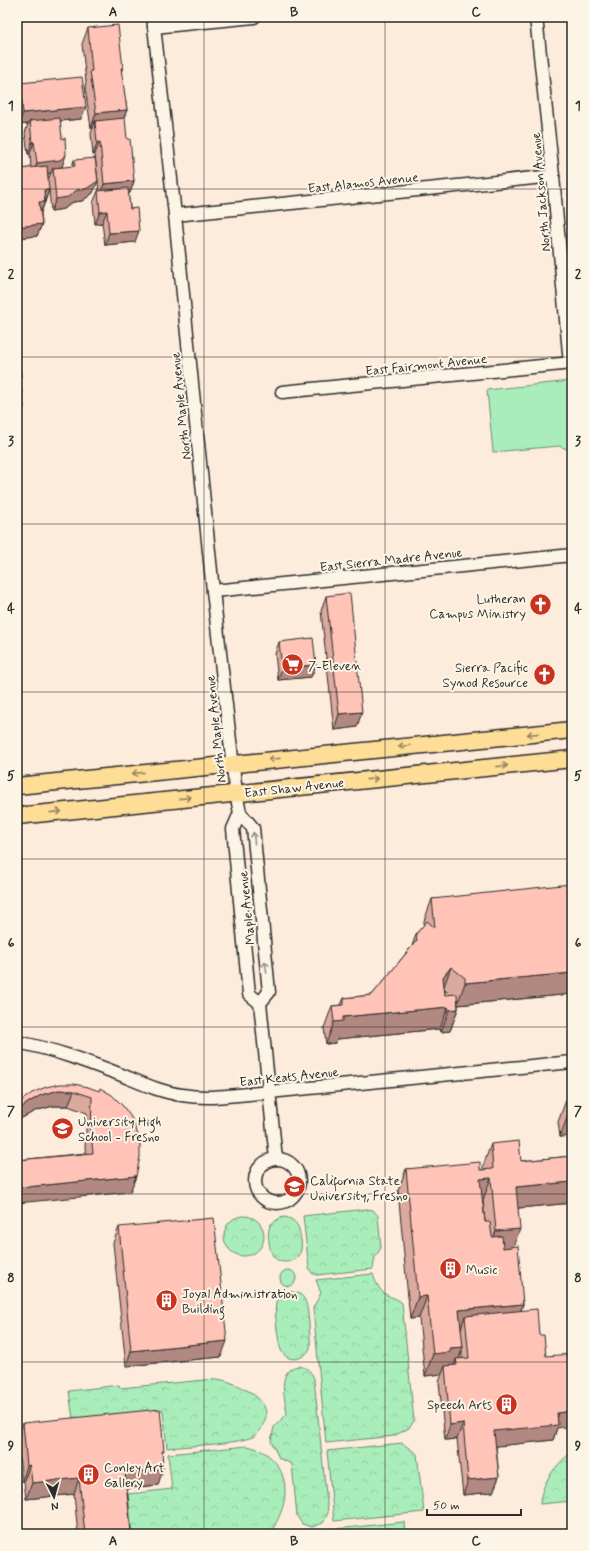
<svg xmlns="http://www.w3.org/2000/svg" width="589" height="1551" viewBox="0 0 589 1551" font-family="Mynerve,sans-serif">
<defs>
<pattern id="park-crowns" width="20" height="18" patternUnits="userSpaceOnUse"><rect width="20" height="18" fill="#a9eeba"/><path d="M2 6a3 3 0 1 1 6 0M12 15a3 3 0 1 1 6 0" fill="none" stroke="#92cca0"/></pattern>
</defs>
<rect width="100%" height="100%" fill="#fdebdc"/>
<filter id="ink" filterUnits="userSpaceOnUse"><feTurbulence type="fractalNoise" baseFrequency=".025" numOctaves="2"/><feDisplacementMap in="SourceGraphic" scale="8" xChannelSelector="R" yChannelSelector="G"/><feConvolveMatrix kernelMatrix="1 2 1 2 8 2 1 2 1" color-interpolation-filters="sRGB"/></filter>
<g filter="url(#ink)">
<!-- grass -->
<g fill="#a9eeba" stroke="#6a8c72">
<polygon points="570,381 572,404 572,451 559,446 493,452 487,390"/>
<circle cx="288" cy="1278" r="8"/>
<polygon points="404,1522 405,1534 336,1534 335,1529"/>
</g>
<!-- park -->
<g fill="url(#park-crowns)" stroke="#6a8c72">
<polygon points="367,1209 373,1210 378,1216 381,1248 375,1257 373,1269 317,1275 312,1273 309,1268 303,1216"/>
<circle cx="244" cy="1236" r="20"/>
<path d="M 285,1217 C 294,1219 299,1225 300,1234 C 301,1239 302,1245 301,1250 C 298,1262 282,1266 274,1257 C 270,1252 270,1247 269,1242 C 268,1235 268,1230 271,1224 L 280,1218 Z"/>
<path d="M 373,1274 C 375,1281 379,1290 385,1294 C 391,1298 397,1298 402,1303 L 414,1421 L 409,1428 L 394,1436 L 326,1443 L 313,1308 L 321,1293 L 316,1280 Z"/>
<path d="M 287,1292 C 308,1290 307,1307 309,1323 C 309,1331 311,1339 310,1348 C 305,1360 287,1364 281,1350 C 278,1342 274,1311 276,1303 C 278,1297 282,1294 287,1292 Z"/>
<path d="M 298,1366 C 307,1367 311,1371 314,1379 L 328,1513 L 323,1523 L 312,1527 L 302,1524 L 297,1516 L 292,1464 L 279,1458 L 271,1441 L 274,1427 L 287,1414 C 285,1398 276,1370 298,1366 Z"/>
<path d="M 216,1379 C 231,1380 265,1395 266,1413 C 267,1417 264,1422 263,1425 C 261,1429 259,1433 256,1435 C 244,1444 185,1446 167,1448 L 163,1410 L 73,1419 L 69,1391 L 119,1385 L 120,1388 Z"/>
<polygon points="402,1443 417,1454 424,1512 334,1521 327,1451"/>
<path d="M 247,1446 C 270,1450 286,1469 285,1493 C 285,1507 277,1522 270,1534 L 132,1534 L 128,1494 L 172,1489 L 168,1454 Z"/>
<path d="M 572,1452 L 572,1501 L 540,1504 C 541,1483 556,1464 572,1452 Z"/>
</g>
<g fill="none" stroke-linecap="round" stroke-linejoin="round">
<defs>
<g id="minor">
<polyline points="153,17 175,215 213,591 236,793 240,813 253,828 269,992 260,1003 276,1159"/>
<polyline points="536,17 553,176 570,364"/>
<polyline points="154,27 254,17"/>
<polyline points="175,215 553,176"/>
<polyline points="282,392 572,363"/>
<polyline points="213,591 572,555"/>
<polyline points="240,813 233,829 249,994 260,1003"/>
<path d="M 17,1042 C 53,1049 85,1061 119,1074 C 139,1082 160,1092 182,1095 C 205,1099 227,1096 249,1094 L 572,1062"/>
<circle cx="277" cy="1181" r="22"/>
</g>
<g id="major">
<polyline points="17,786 572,730"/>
<polyline points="17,816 572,759"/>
</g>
</defs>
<!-- minor casing -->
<use href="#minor" stroke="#2b2b2b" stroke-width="15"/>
<!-- major casing -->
<use href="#major" stroke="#2b2b2b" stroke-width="19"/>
<!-- minor -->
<use href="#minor" stroke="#fcf5e5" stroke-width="12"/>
<!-- major -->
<use href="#major" stroke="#fedd96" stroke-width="16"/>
</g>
<!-- wall -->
<g fill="#dba99d" stroke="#2b2b2b" fill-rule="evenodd">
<polygon points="88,28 123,68 121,72 127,110 123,118 134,181 130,193 128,193 135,242 105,245 102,223 95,224 93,203 98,191 99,191 95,154 93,155 91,133 93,128 91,128 85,87 86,82 82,44"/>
<path d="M 20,83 L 81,119 L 60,121 L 62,168 L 72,166 L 74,160 L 93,193 L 82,201 L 73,202 L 64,209 L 51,211 L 49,190 L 41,213 L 42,224 L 37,236 L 17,238 L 17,176 L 19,169 L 31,168 L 30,154 L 28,154 L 25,133 L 28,124 L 18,125 L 17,112 L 17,90 ZM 48,173 L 51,173 L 48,180 Z"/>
<polygon points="326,596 357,727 334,730 321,611"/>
<polygon points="279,642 316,665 311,677 278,680 275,654"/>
<path d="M 572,897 L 572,994 L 458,1005 L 458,1009 L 450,1031 L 441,1032 L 440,1029 L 337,1039 L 335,1043 L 326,1044 L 324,1028 L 332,1006 L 341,1005 L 344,998 L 372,995 L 412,946 L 416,934 L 424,925 L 424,921 L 432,899 ZM 445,990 L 450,995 L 445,995 Z"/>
<polygon points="88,1087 136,1176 130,1192 18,1160 86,1153 85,1148 87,1113 68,1106 53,1106 35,1111 20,1119 18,1103"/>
<polygon points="572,1099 572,1136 560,1137 558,1122 566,1100"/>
<path d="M 491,1144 L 521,1161 L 572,1156 L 572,1203 L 518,1208 L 513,1247 L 523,1304 L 521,1310 L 539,1335 L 546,1356 L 557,1428 L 553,1440 L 496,1446 L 499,1477 L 493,1492 L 463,1495 L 457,1439 L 445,1440 L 439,1382 L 442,1374 L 425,1376 L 419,1318 L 410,1319 L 398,1191 L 406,1169 L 483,1170 L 483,1166 ZM 482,1200 L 483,1200 L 485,1222 ZM 462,1351 L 462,1358 L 459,1359 Z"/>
<polygon points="119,1227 221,1357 126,1366 113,1243"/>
<polygon points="23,1423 162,1456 158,1485 127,1488 131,1532 131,1534 78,1534 74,1494 26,1499 24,1481 22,1481 17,1439"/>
</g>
<!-- shaded-wall -->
<g fill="#b28980" stroke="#2b2b2b">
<polygon points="86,107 81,119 30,124 30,121 28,124 18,125 23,113"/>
<polygon points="127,110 121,125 95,121 93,128 91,128 96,113"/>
<polygon points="32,142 34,142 30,154 28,154"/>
<polygon points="100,142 95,154 93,155 97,143"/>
<polygon points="66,155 62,167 53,168 51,173 32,175 37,163"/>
<polygon points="98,181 93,193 82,201 73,202 64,209 51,211 56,199"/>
<polygon points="134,181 130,193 99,196 104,184"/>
<polygon points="44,190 49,190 45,202"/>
<polygon points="39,202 45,202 40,214"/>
<polygon points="107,211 102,223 95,224 100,212"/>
<polygon points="42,224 37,236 17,238 17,227"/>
<polygon points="139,231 135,242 105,245 109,233"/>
<polygon points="21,376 18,384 17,384 17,377"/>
<polygon points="24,407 21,415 17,416 17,408"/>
<polygon points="316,665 311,677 278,680 282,668"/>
<polygon points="362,712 357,727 334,730 339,714"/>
<polygon points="451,967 443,989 443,977"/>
<polygon points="572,973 572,994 457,1005 465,983"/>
<polygon points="448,1007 440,1029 337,1039 335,1043 326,1044 334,1022 343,1017"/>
<polygon points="458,1009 450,1031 441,1032 449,1010"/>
<polygon points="59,1090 74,1091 68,1106 53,1106 35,1111 20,1119 17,1122 17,1112 26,1104 41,1095"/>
<polygon points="568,1115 572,1115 572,1136 560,1137"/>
<polygon points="136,1176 130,1192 17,1203 17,1188"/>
<polygon points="491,1178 483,1200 472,1201 480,1179"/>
<polygon points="572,1182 572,1203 508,1209 516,1187"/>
<polygon points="520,1229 512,1250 488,1253 496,1231"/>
<polygon points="427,1296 419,1318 410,1319 418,1297"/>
<polygon points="523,1304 515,1326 465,1316 460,1332 459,1310"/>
<polygon points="227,1341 221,1357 126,1366 131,1351"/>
<polygon points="463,1347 457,1364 456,1359 453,1369 445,1366 442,1374 425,1376 433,1354 450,1348"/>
<polygon points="572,1411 572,1426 557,1428 553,1440 489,1447 494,1431 557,1413"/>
<polygon points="463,1423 457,1439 445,1440 450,1425"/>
<polygon points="30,1465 24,1481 22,1481 27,1466"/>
<polygon points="163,1469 158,1485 120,1489 125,1473"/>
<polygon points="499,1477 493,1492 463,1495 468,1480"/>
<polygon points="79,1478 74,1494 26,1499 32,1483"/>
<polygon points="131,1532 131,1534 110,1534"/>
</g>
<!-- building -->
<g fill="#ffc4b7" stroke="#2b2b2b">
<polygon points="118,25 123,68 121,68 127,110 96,113 90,71 92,71 88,28"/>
<polygon points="82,77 86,107 23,113 20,83"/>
<polygon points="60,118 62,139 65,138 66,155 60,160 37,163 34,142 32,142 30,121"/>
<polygon points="125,118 127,139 130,139 134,181 104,184 100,142 97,143 95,121"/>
<polygon points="95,158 98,181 86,189 77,190 68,197 56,199 53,168 75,166 74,160"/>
<polygon points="47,166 49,190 44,190 45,202 39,202 42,224 17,227 17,193 22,192 19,169"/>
<polygon points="128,188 130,209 137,208 139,231 109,233 107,211 100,212 98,191"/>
<polygon points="17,343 21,376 17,377"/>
<polygon points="17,385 21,385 24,407 17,408"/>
<polygon points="350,593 362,712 339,714 326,596"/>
<polygon points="313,638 316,665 282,668 279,642"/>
<polygon points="571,884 572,897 572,973 465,983 465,978 451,967 443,977 445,995 457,994 458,1009 449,1010 448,1007 343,1017 343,1021 334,1022 332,1006 344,1005 344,998 372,995 417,940 416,934 427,921 435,928 432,899"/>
<polygon points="60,1084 74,1084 88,1087 99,1091 100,1088 112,1095 122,1105 131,1117 136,1129 140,1142 140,1157 136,1176 17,1188 17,1152 18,1160 93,1153 91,1133 92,1097 74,1091 59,1090 41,1095 26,1104 17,1112 17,1096 18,1103 32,1093 46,1087"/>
<polygon points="572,1099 572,1115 568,1115 566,1100"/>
<polygon points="519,1141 521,1161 572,1156 572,1182 516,1187 520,1229 496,1231 491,1178 480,1179 485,1222 490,1222 492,1237 502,1236 503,1248 518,1246 523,1304 459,1310 463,1347 450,1348 450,1352 433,1354 427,1296 418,1297 406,1169 480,1162 480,1170 493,1169 491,1144"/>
<polygon points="214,1218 227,1341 131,1351 119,1227"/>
<polygon points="537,1309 539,1335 544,1335 546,1356 572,1354 572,1411 557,1413 558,1425 494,1431 499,1477 468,1480 463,1423 450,1425 445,1366 457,1365 456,1359 469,1358 465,1316"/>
<polygon points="160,1409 164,1451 162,1451 163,1469 125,1473 131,1532 110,1534 85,1534 79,1478 32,1483 30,1465 27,1466 23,1423"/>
</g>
<!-- one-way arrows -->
<defs><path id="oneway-shaft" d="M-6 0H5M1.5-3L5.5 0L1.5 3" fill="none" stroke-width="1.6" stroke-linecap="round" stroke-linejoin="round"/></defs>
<g stroke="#948460">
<use href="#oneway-shaft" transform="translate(533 734) rotate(174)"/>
<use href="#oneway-shaft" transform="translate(404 746) rotate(174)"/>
<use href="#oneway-shaft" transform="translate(274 759) rotate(174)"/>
<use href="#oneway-shaft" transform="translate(502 766) rotate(-6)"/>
<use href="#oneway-shaft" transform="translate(138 773) rotate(174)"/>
<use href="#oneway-shaft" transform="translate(372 779) rotate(-6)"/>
<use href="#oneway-shaft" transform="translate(185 798) rotate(-6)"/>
<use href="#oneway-shaft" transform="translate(56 812) rotate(-6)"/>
</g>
<g stroke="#949088">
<use href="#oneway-shaft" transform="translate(254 838) rotate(-96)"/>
<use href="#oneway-shaft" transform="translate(266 967) rotate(-96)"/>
</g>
</g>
<!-- grid -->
<path fill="none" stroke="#2b2b2b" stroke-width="1" stroke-opacity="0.55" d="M 204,17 L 204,1534M 385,17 L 385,1534M 17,189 L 572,189M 17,357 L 572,357M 17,524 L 572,524M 17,692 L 572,692M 17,859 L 572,859M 17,1027 L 572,1027M 17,1194 L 572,1194M 17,1362 L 572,1362"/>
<!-- icons -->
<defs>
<symbol id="church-disc" viewBox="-11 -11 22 22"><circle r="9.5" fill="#c8321e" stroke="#fcf5e5"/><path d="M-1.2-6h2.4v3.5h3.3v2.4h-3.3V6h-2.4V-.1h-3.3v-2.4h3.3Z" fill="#fff"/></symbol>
<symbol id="supermarket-disc" viewBox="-11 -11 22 22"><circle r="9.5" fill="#c8321e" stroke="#fcf5e5"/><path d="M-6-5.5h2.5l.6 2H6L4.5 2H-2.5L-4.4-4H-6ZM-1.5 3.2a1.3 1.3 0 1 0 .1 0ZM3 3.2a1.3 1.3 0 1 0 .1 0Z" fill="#fff"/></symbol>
<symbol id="school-disc" viewBox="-11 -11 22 22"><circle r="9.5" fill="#c8321e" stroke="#fcf5e5"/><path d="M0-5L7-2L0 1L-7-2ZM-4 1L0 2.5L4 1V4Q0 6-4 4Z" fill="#fff"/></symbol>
<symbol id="university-disc" viewBox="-11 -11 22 22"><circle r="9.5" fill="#c8321e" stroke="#fcf5e5"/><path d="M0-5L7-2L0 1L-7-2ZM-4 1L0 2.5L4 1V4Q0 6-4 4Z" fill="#fff"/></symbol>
<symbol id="building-disc" viewBox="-11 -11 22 22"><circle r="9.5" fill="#c8321e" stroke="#fcf5e5"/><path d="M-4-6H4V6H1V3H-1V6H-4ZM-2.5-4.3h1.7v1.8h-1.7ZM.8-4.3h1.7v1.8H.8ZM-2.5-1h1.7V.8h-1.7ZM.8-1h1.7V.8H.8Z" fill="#fff"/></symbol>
</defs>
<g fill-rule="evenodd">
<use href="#church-disc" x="528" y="592" width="25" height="25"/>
<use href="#supermarket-disc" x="280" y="652" width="25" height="25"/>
<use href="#church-disc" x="532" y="662" width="25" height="25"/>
<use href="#school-disc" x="50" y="1116" width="25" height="25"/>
<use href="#university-disc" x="282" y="1174" width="25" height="25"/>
<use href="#building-disc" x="438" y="1256" width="25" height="25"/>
<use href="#building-disc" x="154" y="1288" width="25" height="25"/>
<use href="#building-disc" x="494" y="1392" width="25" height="25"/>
<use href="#building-disc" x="76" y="1462" width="25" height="25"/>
</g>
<g text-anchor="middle" stroke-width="4" stroke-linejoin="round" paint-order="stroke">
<!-- street labels -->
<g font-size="13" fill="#2b2b2b" stroke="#fcf5e5">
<text transform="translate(363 182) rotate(-6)" y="5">East Alamos Avenue</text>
<text transform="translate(540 192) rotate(-95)" y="5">North Jackson Avenue</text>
<text transform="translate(426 364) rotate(-6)" y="5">East Fairmont Avenue</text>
<text transform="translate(180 406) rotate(-96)" y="5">North Maple Avenue</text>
<text transform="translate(391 559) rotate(-6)" y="5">East Sierra Madre Avenue</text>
<text transform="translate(215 729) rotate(-96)" y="5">North Maple Avenue</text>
<text transform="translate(294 787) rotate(-6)" y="5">East Shaw Avenue</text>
<text transform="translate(246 908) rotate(-96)" y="5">Maple Avenue</text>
<text transform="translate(289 1076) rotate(-6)" y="5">East Keats Avenue</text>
</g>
<!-- poi labels -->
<g font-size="13" fill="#2b2b2b" stroke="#fcf5e5" text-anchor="start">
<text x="526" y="603" text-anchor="end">Lutheran<tspan x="526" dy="15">Campus Ministry</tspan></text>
<text x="308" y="670">7-Eleven</text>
<text x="528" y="672" text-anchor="end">Sierra Pacific<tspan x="528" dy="15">Synod Resource</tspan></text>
<text x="78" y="1126">University High<tspan x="78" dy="15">School - Fresno</tspan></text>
<text x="310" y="1185">California State<tspan x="310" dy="15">University, Fresno</tspan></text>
<text x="466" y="1274">Music</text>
<text x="182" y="1298">Joyal Administration<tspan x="182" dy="15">Building</tspan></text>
<text x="492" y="1409" text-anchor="end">Speech Arts</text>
<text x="104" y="1472">Conley Art<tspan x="104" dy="15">Gallery</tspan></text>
</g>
</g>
<!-- margin -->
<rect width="589" height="1551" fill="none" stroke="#fcf5e5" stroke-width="44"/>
<!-- north arrow -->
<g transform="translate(54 1497) rotate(174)" stroke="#fcf5e5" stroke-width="3" paint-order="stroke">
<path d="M0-3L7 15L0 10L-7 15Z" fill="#2b2b2b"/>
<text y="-6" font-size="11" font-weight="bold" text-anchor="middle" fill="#2b2b2b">N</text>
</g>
<!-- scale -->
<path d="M427 1509v6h94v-6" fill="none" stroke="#2b2b2b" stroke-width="2"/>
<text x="433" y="1509" font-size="12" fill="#2b2b2b" stroke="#fcf5e5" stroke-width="3" paint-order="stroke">50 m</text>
<rect x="22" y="22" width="545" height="1507" fill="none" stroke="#2b2b2b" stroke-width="1.5"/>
<g font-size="13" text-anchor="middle" font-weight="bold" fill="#2b2b2b">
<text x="113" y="16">A</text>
<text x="294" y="16">B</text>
<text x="476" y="16">C</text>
<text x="11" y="110">1</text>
<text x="578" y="110">1</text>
<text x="11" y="278">2</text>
<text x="578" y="278">2</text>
<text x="11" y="445">3</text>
<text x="578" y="445">3</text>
<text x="11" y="613">4</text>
<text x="578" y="613">4</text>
<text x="11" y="780">5</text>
<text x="578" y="780">5</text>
<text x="11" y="947">6</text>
<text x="578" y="947">6</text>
<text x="11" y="1115">7</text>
<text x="578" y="1115">7</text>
<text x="11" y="1282">8</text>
<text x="578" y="1282">8</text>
<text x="11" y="1450">9</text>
<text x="578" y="1450">9</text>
<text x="113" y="1545">A</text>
<text x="294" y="1545">B</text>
<text x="476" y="1545">C</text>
</g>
</svg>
